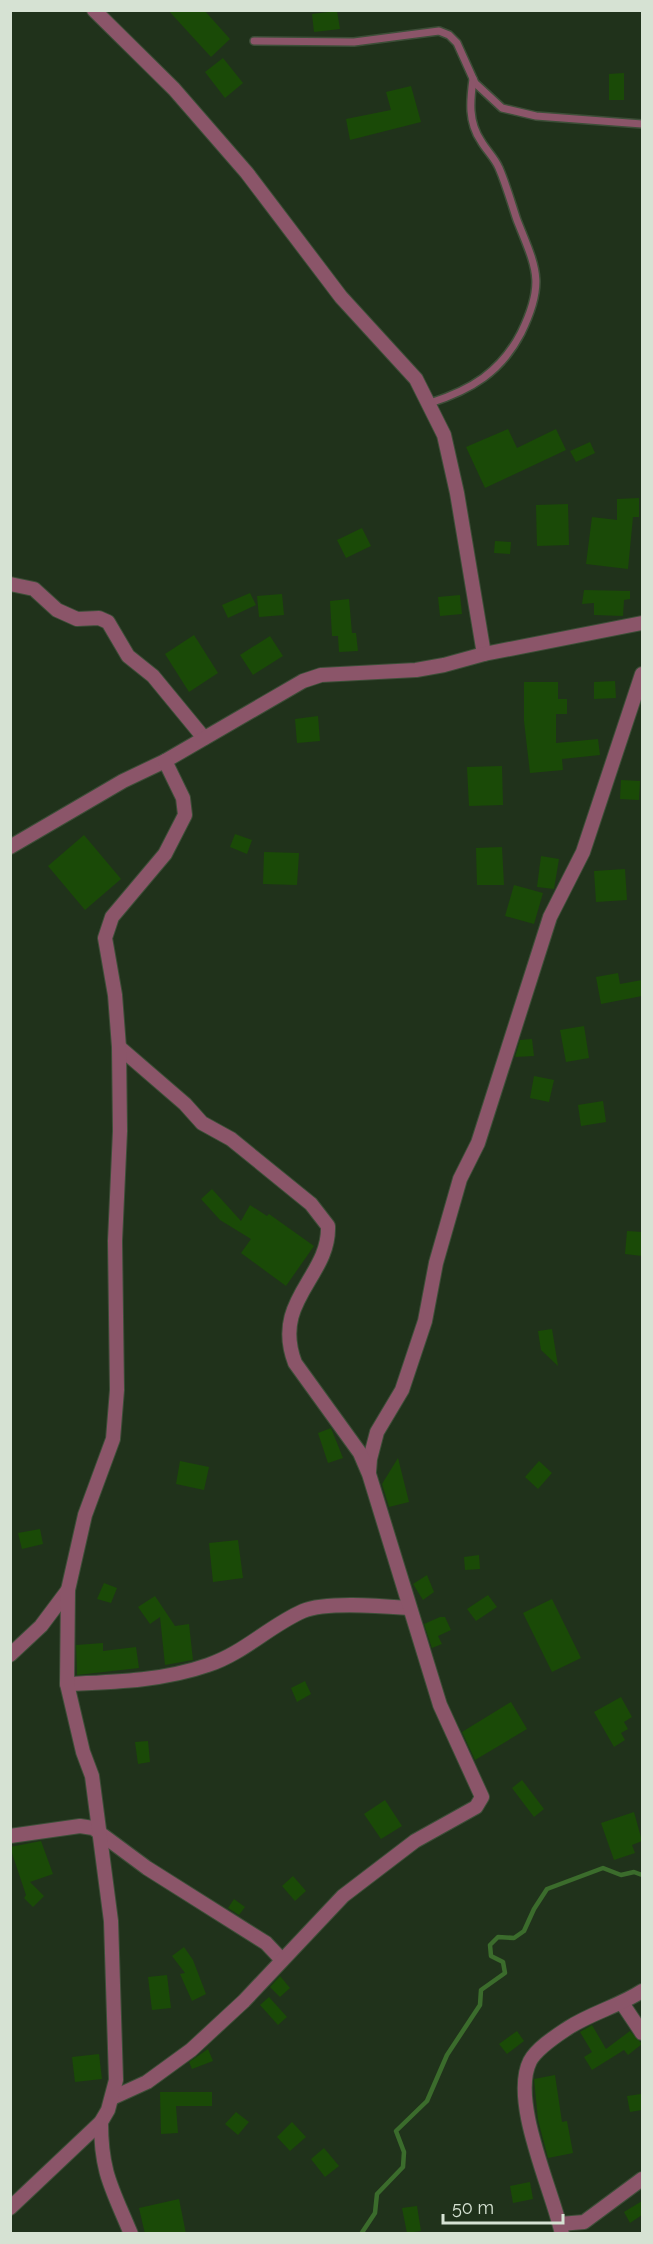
<svg xmlns="http://www.w3.org/2000/svg" width="653" height="2244" viewBox="0 0 653 2244" font-family="Raleway,sans-serif">
<rect width="100%" height="100%" fill="#20321b"/>
<g fill="none" stroke-linecap="round" stroke-linejoin="round">
<!-- stream -->
<polyline stroke="#3b6c2c" stroke-width="4.5" points="361,2234 375,2213 377,2194 403,2167 404,2152 396,2131 427,2101 447,2055 480,2005 481,1990 505,1973 503,1962 491,1956 490,1945 498,1937 514,1938 524,1931 534,1909 547,1889 603,1868 621,1875 634,1872 642,1875"/>
</g>
<!-- building -->
<g fill="#1a4a07">
<polygon points="168,10 204,10 230,39 211,57"/>
<polygon points="337,11 340,29 314,32 312,14"/>
<polygon points="223,58 243,83 225,98 205,72"/>
<polygon points="624,73 624,100 609,100 609,74"/>
<polygon points="411,86 421,122 350,140 346,119 391,110 386,92"/>
<polygon points="508,429 517,448 556,429 566,450 485,488 466,447"/>
<polygon points="590,442 595,453 576,462 570,451"/>
<polygon points="639,498 639,517 633,517 628,569 586,564 592,517 617,520 617,499"/>
<polygon points="568,504 569,545 537,546 536,505"/>
<polygon points="362,528 371,546 346,558 337,540"/>
<polygon points="495,541 511,542 510,554 494,553"/>
<polygon points="584,590 630,591 630,599 624,600 623,616 594,615 594,603 582,604"/>
<polygon points="250,593 256,605 228,618 222,605"/>
<polygon points="282,594 284,615 259,617 257,596"/>
<polygon points="460,595 462,614 440,616 438,597"/>
<polygon points="349,599 352,633 356,633 358,651 339,652 338,636 332,636 330,601"/>
<polygon points="194,635 218,673 189,692 165,654"/>
<polygon points="270,636 283,656 253,675 240,655"/>
<polygon points="615,681 616,698 594,699 594,682"/>
<polygon points="524,682 558,682 558,699 567,699 567,714 556,714 556,743 598,739 600,755 562,759 563,770 530,773 524,721"/>
<polygon points="318,716 320,741 297,743 295,719"/>
<polygon points="502,766 503,805 469,806 467,767"/>
<polygon points="621,780 640,781 639,800 620,799"/>
<polygon points="235,834 252,840 247,854 230,847"/>
<polygon points="84,835 121,879 85,910 48,866"/>
<polygon points="502,847 504,885 477,885 476,848"/>
<polygon points="264,852 299,853 297,885 263,884"/>
<polygon points="541,856 559,859 554,889 537,887"/>
<polygon points="625,869 627,900 596,902 594,871"/>
<polygon points="514,885 543,893 534,924 505,916"/>
<polygon points="618,973 620,984 642,980 642,996 601,1004 596,977"/>
<polygon points="584,1026 589,1058 566,1062 560,1030"/>
<polygon points="532,1039 534,1056 515,1057 520,1040"/>
<polygon points="534,1076 554,1080 549,1102 530,1098"/>
<polygon points="603,1101 606,1122 581,1126 578,1105"/>
<polygon points="212,1189 241,1221 250,1205 267,1216 269,1214 314,1246 286,1286 241,1253 251,1239 220,1220 201,1199"/>
<polygon points="627,1231 642,1232 642,1256 625,1254"/>
<polygon points="552,1329 558,1366 541,1350 538,1331"/>
<polygon points="331,1428 343,1458 328,1463 318,1433"/>
<polygon points="398,1458 409,1502 389,1507 382,1484"/>
<polygon points="180,1461 209,1467 204,1490 176,1484"/>
<polygon points="539,1461 552,1473 538,1489 525,1477"/>
<polygon points="40,1529 43,1544 22,1549 18,1533"/>
<polygon points="238,1540 243,1578 213,1582 209,1543"/>
<polygon points="479,1555 480,1569 465,1570 464,1557"/>
<polygon points="427,1575 434,1592 423,1600 413,1584"/>
<polygon points="104,1583 117,1588 111,1603 97,1599"/>
<polygon points="488,1595 497,1607 476,1621 467,1609"/>
<polygon points="155,1596 175,1626 189,1624 193,1660 165,1665 160,1617 150,1624 138,1607"/>
<polygon points="552,1599 581,1658 552,1672 523,1613"/>
<polygon points="440,1617 445,1617 451,1630 438,1636 442,1644 432,1648 424,1624"/>
<polygon points="103,1643 103,1651 136,1647 139,1668 77,1675 76,1645"/>
<polygon points="305,1681 311,1694 297,1702 291,1688"/>
<polygon points="621,1697 632,1717 624,1722 628,1729 621,1733 625,1740 614,1747 594,1712"/>
<polygon points="511,1702 527,1729 475,1760 462,1732"/>
<polygon points="148,1741 150,1762 138,1764 135,1742"/>
<polygon points="522,1780 544,1809 534,1817 512,1788"/>
<polygon points="385,1800 402,1826 381,1839 364,1814"/>
<polygon points="634,1812 642,1841 632,1845 635,1853 614,1860 601,1823"/>
<polygon points="41,1841 53,1874 30,1882 44,1896 33,1907 24,1898 26,1895 10,1847"/>
<polygon points="293,1876 306,1891 295,1901 282,1886"/>
<polygon points="234,1899 245,1907 239,1915 228,1908"/>
<polygon points="184,1947 193,1960 206,1994 192,2001 180,1974 185,1973 172,1956"/>
<polygon points="167,1975 171,2008 152,2010 148,1977"/>
<polygon points="280,1976 290,1988 280,1997 270,1987"/>
<polygon points="269,1997 287,2017 278,2025 260,2005"/>
<polygon points="592,2025 606,2049 630,2031 642,2044 628,2055 624,2050 592,2070 584,2057 592,2052 580,2032"/>
<polygon points="517,2031 524,2041 507,2054 499,2044"/>
<polygon points="208,2049 213,2061 192,2069 189,2062"/>
<polygon points="99,2054 102,2079 75,2082 72,2057"/>
<polygon points="555,2075 562,2122 567,2121 573,2153 548,2158 538,2120 534,2079"/>
<polygon points="160,2092 212,2092 212,2106 176,2106 178,2133 161,2134"/>
<polygon points="641,2094 642,2110 630,2112 627,2096"/>
<polygon points="236,2112 249,2122 238,2135 225,2124"/>
<polygon points="292,2122 306,2137 290,2151 277,2137"/>
<polygon points="324,2148 339,2166 325,2177 311,2159"/>
<polygon points="530,2182 533,2199 513,2203 510,2186"/>
<polygon points="179,2199 186,2234 145,2234 139,2208"/>
<polygon points="642,2201 642,2215 630,2223 624,2212"/>
<polygon points="417,2206 421,2231 407,2233 402,2208"/>
</g>
<g fill="none" stroke-linecap="round" stroke-linejoin="round">
<defs>
<g id="service">
<polyline points="254,41 354,42 439,31 449,35 457,43 475,83 502,108 536,116 642,124"/>
<path d="M 430,403 C 471,390 501,372 521,333 C 546,282 536,268 517,220 C 511,202 506,184 499,168 C 495,158 486,150 481,141 C 468,122 470,101 473,79"/>
</g>
<g id="minor">
<polyline points="94,10 174,89 247,173 341,297 416,379 444,435 457,493 484,654"/>
<polyline points="10,584 34,589 57,610 77,619 99,618 108,622 128,656 153,676 204,738"/>
<polyline points="10,847 123,781 165,761 303,681 321,675 416,670 444,665 484,654 642,623"/>
<polyline points="369,1472 370,1459 377,1432 402,1390 425,1321 436,1263 460,1179 478,1143 550,917 583,852 642,674"/>
<polyline points="10,1655 41,1626 68,1590"/>
<path d="M 67,1684 C 115,1682 162,1681 208,1665 C 244,1653 269,1626 303,1611 C 326,1601 383,1606 408,1608"/>
<polyline points="10,1836 80,1826 93,1828 147,1868 266,1943 282,1960"/>
<polyline points="622,2003 642,2033"/>
<path d="M 112,2098 L 147,2082 L 191,2050 L 244,2001 L 343,1896 L 415,1841 L 476,1807 L 482,1797 L 440,1705 L 369,1474 L 360,1453 L 295,1363 C 271,1300 330,1277 328,1226 L 311,1204 L 231,1139 L 202,1123 L 185,1104 L 119,1047"/>
<path d="M 101,2122 C 101,2173 112,2188 131,2234"/>
<polyline points="10,2208 101,2122 108,2110 116,2080 111,1921 92,1776 83,1752 67,1684 68,1590 85,1515 113,1439 117,1390 115,1241 120,1131 119,1047 115,995 105,938 112,917 165,854 185,815 183,798 165,761"/>
<polyline points="560,2224 584,2222 642,2179"/>
<path d="M 562,2234 C 552,2189 510,2101 530,2061 C 537,2048 556,2036 568,2028 C 591,2013 619,2006 642,1991"/>
</g>
</defs>
<!-- service casing -->
<use href="#service" stroke="#3d4e38" stroke-width="10"/>
<!-- minor casing -->
<use href="#minor" stroke="#3d4e38" stroke-width="16"/>
<!-- service -->
<use href="#service" stroke="#8b5569" stroke-width="7"/>
<!-- minor -->
<use href="#minor" stroke="#8b5569" stroke-width="14"/>
</g>
<!-- border -->
<rect width="653" height="2244" fill="none" stroke="#d6e2d3" stroke-width="24"/>
<!-- scale -->
<path d="M443 2214v9h120v-9" fill="none" stroke="#d6e2d3" stroke-width="3"/>
<text x="452" y="2214" font-size="18" fill="#d6e2d3" stroke="#20321b" stroke-width="4.5" paint-order="stroke">50 m</text>
</svg>
